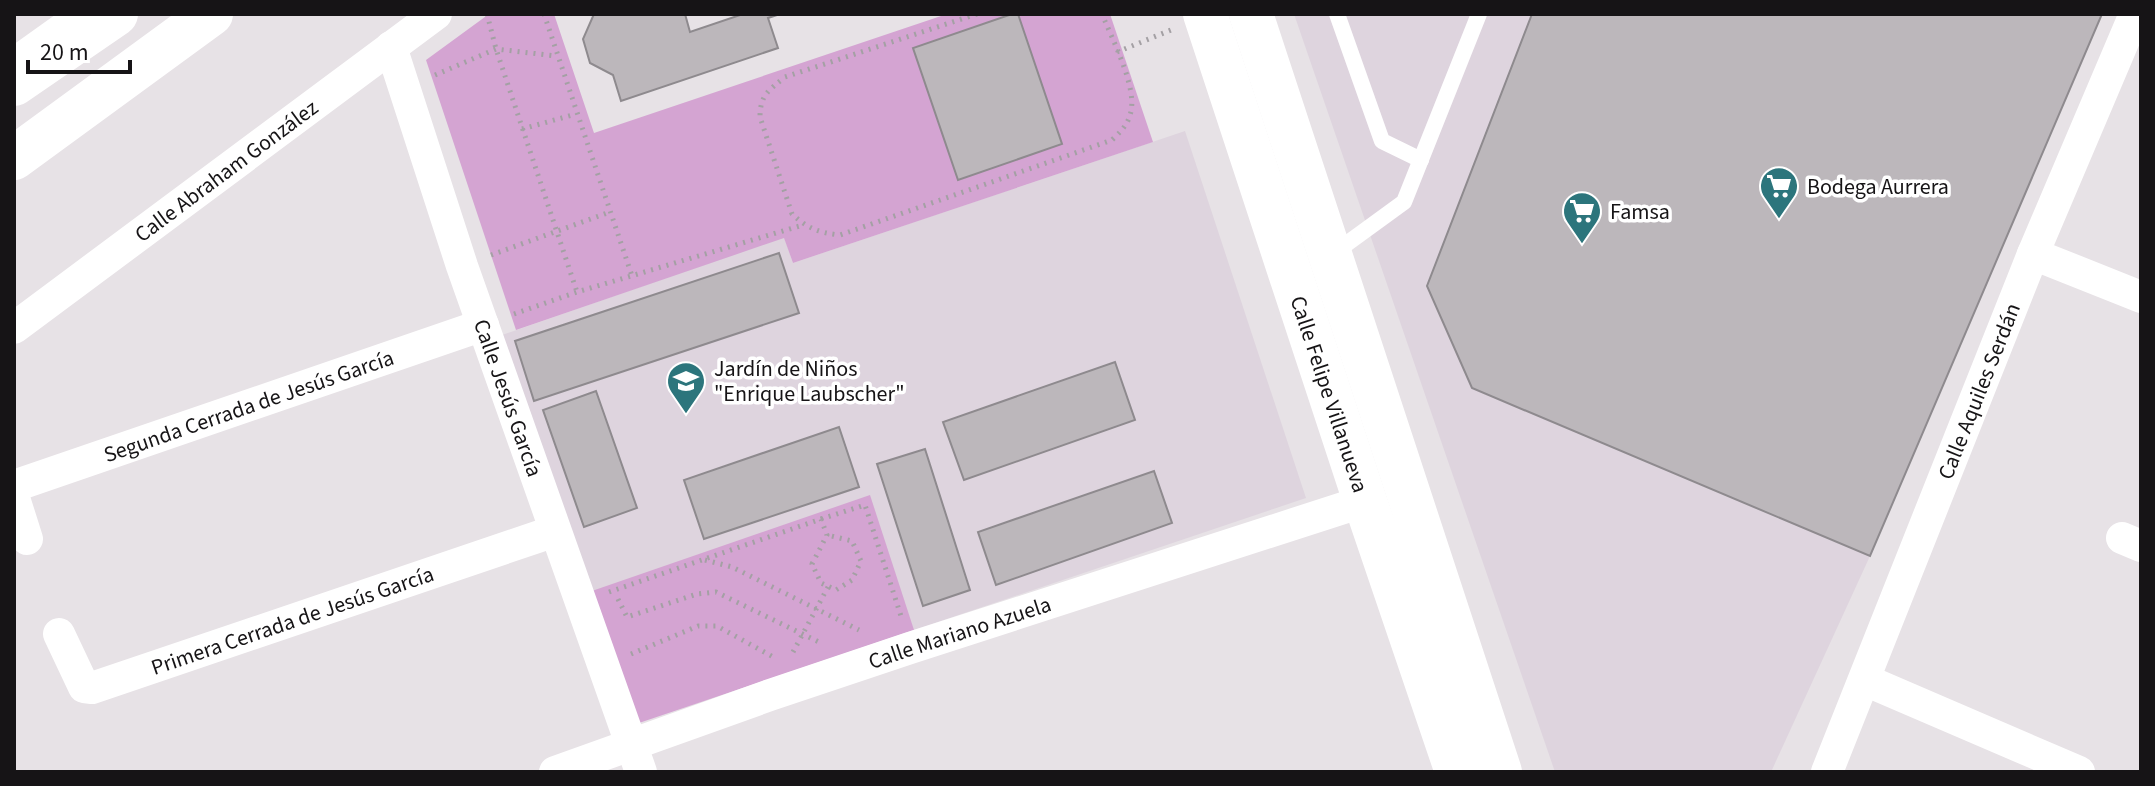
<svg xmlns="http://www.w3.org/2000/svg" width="2155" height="786" viewBox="0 0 2155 786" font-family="'Source Sans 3',sans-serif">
<rect width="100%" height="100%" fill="#e7e2e6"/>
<!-- built -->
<g fill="#ded4de">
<polygon points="1294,14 2102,14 1870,556 1771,772 1555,772"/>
<polygon points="1185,131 1306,498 914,630 589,591 502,335 784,237 793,263"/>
</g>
<!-- green -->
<g fill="#d4a4d2">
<polygon points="489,14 554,14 594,133 947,14 1110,14 1153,142 793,263 784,238 516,330 426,60"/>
<polygon points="870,495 914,630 636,724 589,592"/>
</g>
<!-- building -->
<g fill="#bcb7bb" stroke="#8e8a8e" stroke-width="2">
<polygon points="594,14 685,14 690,32 743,14 780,14 768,18 778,48 621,101 613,75 590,63 583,39"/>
<polygon points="1012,14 1018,14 1062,144 958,180 913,48"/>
<polygon points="1532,14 2102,14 1870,556 1472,388 1427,286"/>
<polygon points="779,253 799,313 534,401 515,341"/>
<polygon points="1115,362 1135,420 964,480 943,422"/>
<polygon points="596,391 637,508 584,527 543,410"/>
<polygon points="839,427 859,487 704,539 684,480"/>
<polygon points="925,449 970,590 923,606 877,464"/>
<polygon points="1154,471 1172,523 996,585 978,532"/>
</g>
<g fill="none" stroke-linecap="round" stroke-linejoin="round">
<!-- path -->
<g stroke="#a4a0a4" stroke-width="5" stroke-dasharray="2 6" stroke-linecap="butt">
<polyline points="487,14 496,49 577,292"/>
<polyline points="544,14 632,276"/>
<path d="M 977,14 L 785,77 C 769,90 760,95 760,117 L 792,214 C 807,228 819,233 840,235 L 1112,140 C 1120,132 1127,126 1130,115 C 1139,90 1112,39 1102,14"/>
<polyline points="1117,52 1171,30"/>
<polyline points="435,75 496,49 556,56"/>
<polyline points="522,129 576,114"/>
<polyline points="491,255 610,212"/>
<polyline points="514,314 577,292 803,225"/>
<polyline points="821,519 865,505 901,616"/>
<polyline points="705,560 732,567 859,630"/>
<polyline points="609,592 821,519 827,535 812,564 821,583 836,590 852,580 861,561 852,541 827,535"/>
<polyline points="618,599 627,617 697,594 716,592 821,643"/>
<polyline points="793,652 828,587"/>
<polyline points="631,654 698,626 717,626 775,658"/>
</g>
<!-- lane -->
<g stroke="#fff" stroke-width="16">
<polyline points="1337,14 1382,141 1421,160"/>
<polyline points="14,54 70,14"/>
<polyline points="1334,253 1404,202 1479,14"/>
</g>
<!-- street -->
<g stroke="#fff" stroke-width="32">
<path id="s1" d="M 391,47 L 462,266 L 641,772"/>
<polyline points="2033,254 2141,297"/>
<path id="s2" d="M 14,328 L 436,14"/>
<path id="s3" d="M 14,486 L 483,325"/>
<polyline points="14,488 14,498 27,539"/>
<polyline points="2122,538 2141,546"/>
<path id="s4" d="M 59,634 L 84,687 L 92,688 L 555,531"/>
<polyline points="1865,680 2079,772"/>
<path id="s5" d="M 555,772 L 770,695 L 910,648 L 1365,501"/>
<path id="s6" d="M 1827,772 L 2033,254 L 2135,14"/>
</g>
<!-- secondary -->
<g stroke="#fff" stroke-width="44">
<path id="s7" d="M 1205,14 L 1365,501 L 1457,772"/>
<polyline points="1251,14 1500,772"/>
<polyline points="14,84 116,14"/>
<polyline points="14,158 211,14"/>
</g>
</g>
<!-- icons -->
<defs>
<symbol id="supermarket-pin" viewBox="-11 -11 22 30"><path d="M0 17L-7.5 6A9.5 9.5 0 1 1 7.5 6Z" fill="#2c757c" stroke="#fff"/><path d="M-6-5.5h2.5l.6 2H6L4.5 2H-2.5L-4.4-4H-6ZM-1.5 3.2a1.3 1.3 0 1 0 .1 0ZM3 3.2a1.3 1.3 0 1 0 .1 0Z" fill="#fff"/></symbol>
<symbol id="school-pin" viewBox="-11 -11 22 30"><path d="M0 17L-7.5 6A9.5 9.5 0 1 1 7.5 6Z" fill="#2c757c" stroke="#fff"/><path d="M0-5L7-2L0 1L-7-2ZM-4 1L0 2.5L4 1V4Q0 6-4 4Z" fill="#fff"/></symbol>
</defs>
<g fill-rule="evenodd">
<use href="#supermarket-pin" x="1757" y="164" width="44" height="60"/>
<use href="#supermarket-pin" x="1560" y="189" width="44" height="60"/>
<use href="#school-pin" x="664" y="359" width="44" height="60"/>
</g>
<g text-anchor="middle" stroke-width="7" stroke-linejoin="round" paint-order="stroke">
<!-- street labels -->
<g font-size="22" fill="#161416" stroke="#fff">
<text dy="8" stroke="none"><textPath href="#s2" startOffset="264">Calle Abraham González</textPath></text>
<text dy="8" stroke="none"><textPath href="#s6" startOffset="410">Calle Aquiles Serdán</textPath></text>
<text dy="8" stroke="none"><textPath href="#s7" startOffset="400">Calle Felipe Villanueva</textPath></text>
<text dy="8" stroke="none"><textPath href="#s1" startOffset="370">Calle Jesús García</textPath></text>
<text dy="8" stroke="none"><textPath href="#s3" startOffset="248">Segunda Cerrada de Jesús García</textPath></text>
<text dy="8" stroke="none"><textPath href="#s4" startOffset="278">Primera Cerrada de Jesús García</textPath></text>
<text dy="8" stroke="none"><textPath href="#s5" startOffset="428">Calle Mariano Azuela</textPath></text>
</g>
<!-- poi labels -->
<g font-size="22" fill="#161416" stroke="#fff" text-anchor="start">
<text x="1807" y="194">Bodega Aurrera</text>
<text x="1610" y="219">Famsa</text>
<text x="714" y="376">Jardín de Niños<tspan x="714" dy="25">"Enrique Laubscher"</tspan></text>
</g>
</g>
<!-- border -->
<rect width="2155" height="786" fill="none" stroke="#161416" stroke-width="32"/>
<!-- scale -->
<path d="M28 60v12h102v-12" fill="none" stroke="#161416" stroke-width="4"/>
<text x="40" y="60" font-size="24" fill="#161416" stroke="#ffffff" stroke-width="6" paint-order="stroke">20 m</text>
</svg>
